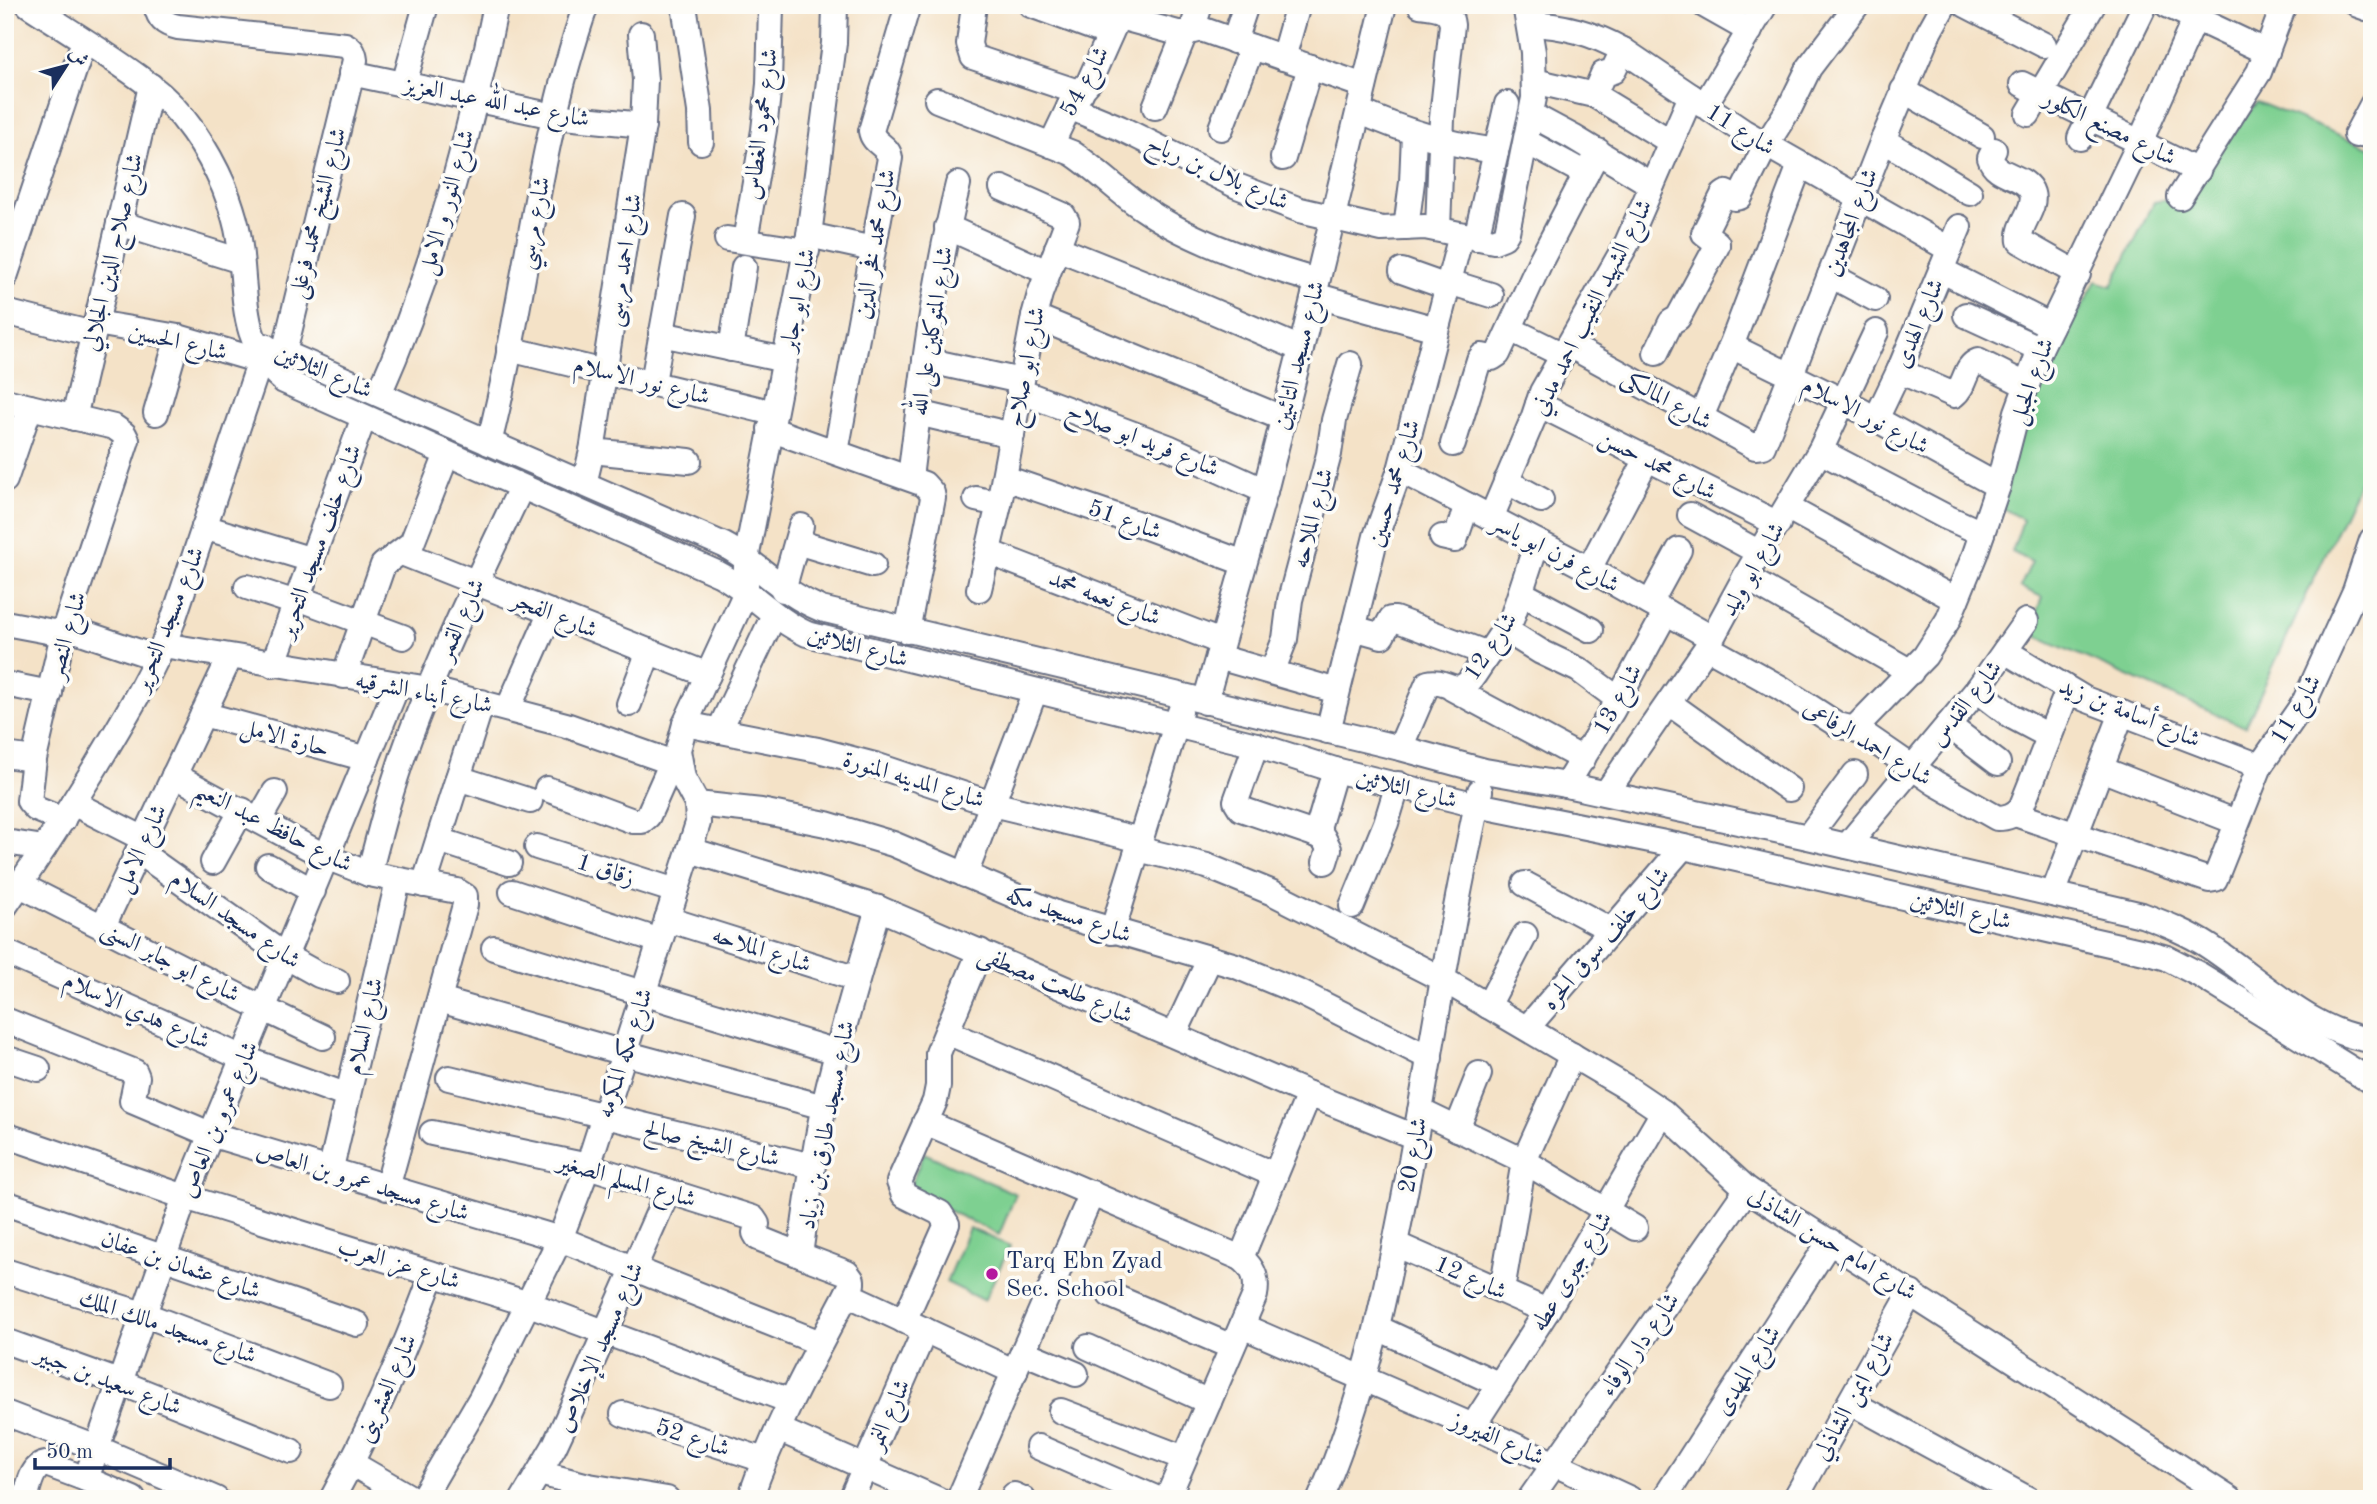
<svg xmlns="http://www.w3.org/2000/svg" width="2377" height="1504" viewBox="0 0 2377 1504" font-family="'Old Standard TT',Amiri,serif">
<rect width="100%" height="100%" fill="#fdfcf7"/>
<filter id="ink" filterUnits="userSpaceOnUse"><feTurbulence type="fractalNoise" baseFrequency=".0143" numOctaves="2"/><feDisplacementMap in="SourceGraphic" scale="14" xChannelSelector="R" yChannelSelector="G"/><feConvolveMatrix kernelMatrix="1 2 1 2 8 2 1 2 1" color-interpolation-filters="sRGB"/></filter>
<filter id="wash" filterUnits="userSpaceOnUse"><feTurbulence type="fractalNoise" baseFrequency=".00686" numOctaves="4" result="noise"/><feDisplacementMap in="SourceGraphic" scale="28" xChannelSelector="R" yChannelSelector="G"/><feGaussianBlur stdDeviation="1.57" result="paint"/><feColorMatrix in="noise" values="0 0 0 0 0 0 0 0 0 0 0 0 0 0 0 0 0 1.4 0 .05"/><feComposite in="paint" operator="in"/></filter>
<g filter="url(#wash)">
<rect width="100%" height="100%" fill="#f4e2c7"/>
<!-- green -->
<g fill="#7ed091" stroke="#4c8078" stroke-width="2">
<polygon points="2257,102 2372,148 2372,454 2245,727 2029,633 2042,597 2020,587 2032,562 2012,552 2023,520 1992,502 2063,305 2079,313 2096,281 2112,286 2154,202 2168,200 2177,194 2228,140"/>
<polygon points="924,1153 1016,1194 999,1235 908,1191"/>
<polygon points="969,1228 1010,1246 984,1301 946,1282"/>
</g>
</g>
<g filter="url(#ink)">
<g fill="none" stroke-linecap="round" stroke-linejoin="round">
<defs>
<g id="minor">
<path d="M 29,5 C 69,31 111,56 149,85 C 182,109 208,150 224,187 C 229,200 234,215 237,228 C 249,284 234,339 284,381 L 719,574 C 751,591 774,619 807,634 L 1256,745 L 1335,770 L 1477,805 L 1675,845 L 2149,953 L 2167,958 L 2200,975 L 2372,1082"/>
<path d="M 156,5 C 159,19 164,24 178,27 L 345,45 C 352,49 354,52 355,60 L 284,353"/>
<polyline points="684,5 700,111 701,142"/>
<polyline points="974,5 969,44 973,57 1081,93"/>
<polyline points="1031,5 1110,34"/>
<polyline points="1109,5 1109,12 1112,15 1178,33 1185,33 1201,29 1364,86"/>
<path d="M 1420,5 C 1435,7 1450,7 1452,25 L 1442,118 L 1438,229"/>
<polyline points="1704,5 1750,31"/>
<polyline points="1966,5 2044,45"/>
<polyline points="2167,5 2267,52"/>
<polyline points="2358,5 2372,10"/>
<path d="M 1529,24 C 1564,25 1592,33 1623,50 L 1744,132 L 1949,249"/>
<polyline points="1192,30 1200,5"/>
<polyline points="1234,41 1246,5"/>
<polyline points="1283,58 1298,5"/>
<polyline points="351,73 554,116 643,125"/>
<polyline points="1534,81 1594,95 1671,142"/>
<polyline points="404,84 426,5"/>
<polyline points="2022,84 2198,171"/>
<polyline points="1903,90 1982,136"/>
<polyline points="1594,95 1603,74 1613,71 1623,50"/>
<path d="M 937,100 L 1072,153 C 1098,170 1118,192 1144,209 C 1191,242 1261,265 1317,281"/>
<polyline points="1704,106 1765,5"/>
<polyline points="1069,107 1120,128 1237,186 1300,210 1382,229 1425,227 1494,241 1504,237 1507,232 1534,98 1533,52 1525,5"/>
<polyline points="1155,107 1185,33"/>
<path d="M 1359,111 C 1403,131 1447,144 1496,151"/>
<polyline points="2028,114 2093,5"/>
<polyline points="1532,115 1573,137 1652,185"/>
<polyline points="1221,128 1252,47"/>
<polyline points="2356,135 2372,105"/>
<polyline points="2080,138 2145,5"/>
<polyline points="1883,140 1970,193"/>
<polyline points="1527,142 1586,174"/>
<polyline points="1051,145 1072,101 1089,82 1118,17"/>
<path d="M 1994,150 L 1990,158 C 1996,178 2026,174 2032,193 C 2037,209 2017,225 2020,241 L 2078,274"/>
<polyline points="1283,158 1310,67"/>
<polyline points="2180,197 2259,72 2284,5"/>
<polyline points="119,223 241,261"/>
<polyline points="947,227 1047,272"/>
<polyline points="1406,228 1412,182 1414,134"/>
<polyline points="809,235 873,249"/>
<polyline points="1476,238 1507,104"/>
<polyline points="727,239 807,251"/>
<polyline points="745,241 764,130 769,84 771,5"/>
<polyline points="1057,248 1182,298 1301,349"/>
<polyline points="1941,270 2051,326"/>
<polyline points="1402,271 1447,287"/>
<polyline points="1830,275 1875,299"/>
<polyline points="5,277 84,41"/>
<polyline points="1449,282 1491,295"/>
<polyline points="1314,295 1436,329"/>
<polyline points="5,312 93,334"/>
<polyline points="1966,315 2040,349"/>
<polyline points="1034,316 1282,418"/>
<polyline points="96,323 178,337 260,361"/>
<polyline points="1510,329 1563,355"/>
<polyline points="661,334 785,360"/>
<path d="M 256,345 L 284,353 L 724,545 C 760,564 780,592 821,609 L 1400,748 L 1485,771 L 1566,785 L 1808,837 L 2142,915 C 2166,924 2189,933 2210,947 C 2260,980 2311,1033 2372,1040"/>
<polyline points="1569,345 1755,447 1763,446 1883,140 1929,32 1944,5"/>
<polyline points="1731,346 1845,402 1998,486"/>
<polyline points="509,349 774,413"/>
<polyline points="731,349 744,267"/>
<polyline points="1656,353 1671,322 1678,318 1717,246 1717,243 1704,233 1723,195 1726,193 1735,198 1740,197 1766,145 1790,107 1809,68 1857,5"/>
<polyline points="925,360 1021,381"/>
<path d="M 1899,371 L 1954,395 C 1966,386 1964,366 1978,361 L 2026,385"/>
<polyline points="653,382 683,216"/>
<polyline points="1019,391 1168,447 1265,491"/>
<path d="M 379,394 C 434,270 469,138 496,5"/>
<polyline points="5,401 114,427 124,434 127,440 64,630 34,759 29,801 36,809 63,820"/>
<polyline points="1538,404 1778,524"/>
<polyline points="156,413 178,337"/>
<polyline points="918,413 1012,435"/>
<polyline points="1701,417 1731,346 1800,165"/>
<polyline points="74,418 151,86"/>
<polyline points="1876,419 1899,371 1959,227"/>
<polyline points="770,429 924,484 932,493 933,498 907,631"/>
<path d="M 489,443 C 526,299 536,147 586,5"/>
<polyline points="1453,444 1479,360 1482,356 1492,358 1498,354 1540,262 1598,151"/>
<polyline points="592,451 689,461"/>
<polyline points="1820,451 1946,517 1982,533"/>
<path d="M 836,452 L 890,158 C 888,145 873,144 871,131 L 908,5"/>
<polyline points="1400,470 1589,569 1712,638"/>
<path d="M 910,478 C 922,379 934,281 958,184"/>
<polyline points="1005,478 1125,519 1244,563"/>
<polyline points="5,480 30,407"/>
<polyline points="1506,481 1541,500"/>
<polyline points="584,484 592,451 643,125 645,80 641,34"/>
<polyline points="976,499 999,504"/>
<polyline points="1788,508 1956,600"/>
<polyline points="1690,515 1760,553"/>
<polyline points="1491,518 1533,419 1542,392 1627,243 1691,96"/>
<polyline points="204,527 312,560"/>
<polyline points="1442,537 1455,540 1467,505"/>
<polyline points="797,542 873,565"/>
<polyline points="988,552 1221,642"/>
<polyline points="402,553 708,675"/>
<polyline points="1589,569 1647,459"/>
<polyline points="1745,577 1911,672"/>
<polyline points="247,587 296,603"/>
<polyline points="979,589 999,504 1034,316 1040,294 1067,222 1063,215 1002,188"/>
<polyline points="783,590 801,526"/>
<polyline points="1521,593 1591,630"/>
<polyline points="298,598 403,637"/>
<polyline points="1650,603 1679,550"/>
<polyline points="5,623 53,632 75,630 157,658"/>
<polyline points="1353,628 1382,636 1391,619 1395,619 1488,654"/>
<polyline points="1504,629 1541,652 1579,670 1618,699"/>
<polyline points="163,645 429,689 566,725 679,765"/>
<path d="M 1707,647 L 1779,687 L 1838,725 L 1858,730 L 1935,783 L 1997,818 C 2008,818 2014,815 2021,808 L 2068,690"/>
<polyline points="2005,651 2085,699 2260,766"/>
<polyline points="1218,657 1337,691"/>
<polyline points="273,665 364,417"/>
<polyline points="1272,672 1285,639 1290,600 1329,454 1334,420 1350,364"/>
<polyline points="344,676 383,565 412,543 447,454"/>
<polyline points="5,684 50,693"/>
<polyline points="1453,689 1583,759"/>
<polyline points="1977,690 2011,716 2049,736"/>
<polyline points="1205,702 1265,491 1301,349 1384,5"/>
<polyline points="1669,703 1789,789"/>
<polyline points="629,704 649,651"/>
<polyline points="508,709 551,612"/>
<polyline points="203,714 367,759"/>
<polyline points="685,724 818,750 875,765 992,804 1141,840"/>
<polyline points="1948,725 1998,763"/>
<polyline points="1854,729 1925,656 1948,620 1975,554 1998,486 2017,412 2040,349 2140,142 2195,19"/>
<polyline points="719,731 774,615"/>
<polyline points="1328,731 1376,536 1400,470 1461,235"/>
<polyline points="1256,745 1236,801 1241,809 1323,837 1329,849 1325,862"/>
<path d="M 1400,748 L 1428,683 C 1448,678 1457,701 1474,675 L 1512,618 L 1537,542"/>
<polyline points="5,755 34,759"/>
<polyline points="2101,769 2236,822"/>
<polyline points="174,775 326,857 369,874 457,891 465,896 465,905 387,1188"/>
<polyline points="458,778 530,801"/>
<polyline points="1566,785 1612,711 1666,612"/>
<polyline points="547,789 633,821 642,821 648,816 672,762"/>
<polyline points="1606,793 1707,647 1745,577 1820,451 1876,332"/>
<polyline points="73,803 144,839"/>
<polyline points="697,804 761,811 826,824 893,844 1058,914 1236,966 1301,993 1430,1058"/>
<polyline points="2015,814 2209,880 2215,879 2260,766 2304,703 2355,591 2372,540"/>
<polyline points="259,820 275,792"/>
<polyline points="1316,835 1335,770"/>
<polyline points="1808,837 1855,774"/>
<polyline points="439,840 509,863"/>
<polyline points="5,842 44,848"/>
<polyline points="1847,846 1977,690 2026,621"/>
<polyline points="537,847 676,891"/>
<polyline points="1138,849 1207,866 1273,893 1444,980 1626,1087 1663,1112 1747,1189 2230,1499"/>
<polyline points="690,850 878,908 1309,1094 1415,1137"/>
<polyline points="138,851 285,956 319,975 337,981"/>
<polyline points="213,862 242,810"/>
<polyline points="268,866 313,891"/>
<path d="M 369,874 C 381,827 393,781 410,736 C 442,651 482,570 521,488"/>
<polyline points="965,875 1035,691"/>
<polyline points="1525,884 1611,930"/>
<polyline points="20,885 264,1009 323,1037"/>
<polyline points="424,885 482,702"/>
<polyline points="512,892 660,941"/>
<polyline points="2053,894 2122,713"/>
<path d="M 5,906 C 37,860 67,813 96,766 C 124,719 152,674 172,623 L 265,346"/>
<polyline points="1352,906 1386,823 1398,784"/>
<polyline points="667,919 857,979"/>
<polyline points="103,926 230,657"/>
<polyline points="1112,932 1180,712"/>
<polyline points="494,948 837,1052"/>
<polyline points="5,952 243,1058 348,1096"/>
<polyline points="440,1000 624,1053 824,1107"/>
<polyline points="1488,1006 1525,935"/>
<polyline points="5,1020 135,1072 137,1077 132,1101 210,1134 560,1239 820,1343"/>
<polyline points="1527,1028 1683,847"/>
<polyline points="947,1032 1275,1175"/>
<polyline points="1174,1035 1210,958"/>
<polyline points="5,1058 38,1069"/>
<polyline points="449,1078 812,1166"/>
<polyline points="1420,1111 1524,1161 1635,1228"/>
<path d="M 925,1122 L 1241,1258 C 1254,1268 1258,1279 1255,1295 L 1167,1499"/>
<polyline points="1457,1129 1479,1074"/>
<polyline points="432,1133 588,1166 753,1218 757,1224 755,1233 758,1238 800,1255"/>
<polyline points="5,1135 185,1197 529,1304 790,1401"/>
<polyline points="330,1172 398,881"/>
<polyline points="5,1203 357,1324"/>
<polyline points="1395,1244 1547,1311"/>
<polyline points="1241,1258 1309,1094"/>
<polyline points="5,1271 143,1314 329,1385"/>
<polyline points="1502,1290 1524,1161 1572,1055"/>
<polyline points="847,1294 1015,1372"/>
<polyline points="1110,1295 1232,1347"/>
<polyline points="904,1321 947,1224 940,1213 904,1195 899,1182 935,1101 938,1086 938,1053 980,951"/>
<polyline points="1242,1326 1473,1426 1630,1499"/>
<polyline points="1378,1328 1500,1385"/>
<polyline points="5,1341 119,1382 291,1451"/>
<polyline points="1088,1347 1209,1402"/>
<polyline points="1023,1352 1076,1374"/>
<polyline points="1850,1402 2028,1499"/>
<polyline points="1061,1411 1184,1458"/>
<polyline points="5,1413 97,1448 216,1499"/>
<polyline points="623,1414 764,1460"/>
<polyline points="1473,1426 1547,1311 1663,1112"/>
<polyline points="778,1429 937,1499"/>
<polyline points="1038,1447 1158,1499"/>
<polyline points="351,1463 413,1499"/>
<polyline points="539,1473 589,1486 667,1499"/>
<polyline points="86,1479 133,1499"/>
<polyline points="1014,1495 1023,1499"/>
<path d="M 25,1499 C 29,1487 31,1466 46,1464 L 86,1479 L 185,1197 L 398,684"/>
<path d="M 332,1499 C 372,1426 404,1351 433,1274"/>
<polyline points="422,1499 481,1398 560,1239 588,1166 698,823 697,804 683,778 678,750 685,724 746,592 746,559 809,235 834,43 835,5"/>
<polyline points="523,1499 554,1447 567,1419 668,1191"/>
<path d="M 750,1499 C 776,1423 815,1355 852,1284 L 852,1280 L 847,1273 L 800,1255 C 807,1205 813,1155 824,1106 C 839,1039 859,974 878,908"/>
<polyline points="851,1499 925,1330"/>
<polyline points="959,1499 1092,1193"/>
<path d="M 1320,1499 C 1368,1389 1388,1283 1410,1167 C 1433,1041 1452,915 1480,791"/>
<polyline points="1530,1499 1747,1189"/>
<polyline points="1664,1499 1830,1241"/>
<polyline points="1795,1499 1911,1293"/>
</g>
</defs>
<!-- minor casing -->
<use href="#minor" stroke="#676e83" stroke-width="28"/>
<!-- minor -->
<use href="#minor" stroke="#fff" stroke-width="24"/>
</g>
</g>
<!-- markers -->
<circle fill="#b5179e" stroke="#fdfcf7" stroke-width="2.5" cx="992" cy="1274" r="7"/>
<g text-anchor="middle" stroke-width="7" stroke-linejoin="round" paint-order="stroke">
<!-- street labels -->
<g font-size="24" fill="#1b2f5e" stroke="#fdfcf7">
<text transform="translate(1084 81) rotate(-61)" y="8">شارع 54</text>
<text transform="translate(497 101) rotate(11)" y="8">شارع عبد الله عبد العزيز</text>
<text transform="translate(760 124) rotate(-83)" y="8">شارع محمود الغطاس</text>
<text transform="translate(2110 127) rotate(26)" y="8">شارع مصنع الكلور</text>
<text transform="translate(1741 129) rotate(32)" y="8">شارع 11</text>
<text transform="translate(1218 172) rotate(24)" y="8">شارع بلال بن رباح</text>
<text transform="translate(446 202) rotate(-74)" y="8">شارع النور و الامل</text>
<text transform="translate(317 213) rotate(-76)" y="8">شارع الشيخ محمد فرغلى</text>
<text transform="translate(1850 222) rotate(-69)" y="8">شارع المجاهدين</text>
<text transform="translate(533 223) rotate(-79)" y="8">شارع مرسي</text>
<text transform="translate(874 244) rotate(-80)" y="8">شارع محمد فخر الدين</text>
<text transform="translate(112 252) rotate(-77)" y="8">شارع صلاح الدين الجلالي</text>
<text transform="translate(623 260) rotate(-81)" y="8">شارع احمد مرسى</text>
<text transform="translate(797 300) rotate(-79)" y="8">شارع ابو جابر</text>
<text transform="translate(1591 307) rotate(-63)" y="8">شارع الشهيد النقيب احمد مدني</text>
<text transform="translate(1918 323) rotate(-67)" y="8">شارع الهدى</text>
<text transform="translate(931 331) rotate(-81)" y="8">شارع المتوكلين على الله</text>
<text transform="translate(178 341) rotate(13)" y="8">شارع الحسين</text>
<text transform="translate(1298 355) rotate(-76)" y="8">شارع مسجد التائبين</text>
<text transform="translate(1025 367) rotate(-79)" y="8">شارع ابو صلاح</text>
<text transform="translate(324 371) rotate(23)" y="8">شارع الثلاثين</text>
<text transform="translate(642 380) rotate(14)" y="8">شارع نور الاسلام</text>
<text transform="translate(2031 381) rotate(-70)" y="8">شارع الجبل</text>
<text transform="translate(1667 399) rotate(29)" y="8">شارع المالكى</text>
<text transform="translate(1866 415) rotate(28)" y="8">شارع نور الاسلام</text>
<text transform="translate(1143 439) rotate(22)" y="8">شارع فريد ابو صلاح</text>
<text transform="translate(1658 464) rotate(27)" y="8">شارع محمد حسن</text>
<text transform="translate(1393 483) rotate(-73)" y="8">شارع محمد حسين</text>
<text transform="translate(1312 518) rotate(-75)" y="8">شارع الملاحه</text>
<text transform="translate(1125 519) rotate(20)" y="8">شارع 51</text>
<text transform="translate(319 541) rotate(-70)" y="8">شارع خلف مسجد التحرير</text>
<text transform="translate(1556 553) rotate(28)" y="8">شارع فرن ابو ياسر</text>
<text transform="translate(1752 569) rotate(-60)" y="8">شارع ابو وليد</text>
<text transform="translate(1105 597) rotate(21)" y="8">شارع نعمه محمد</text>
<text transform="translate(555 614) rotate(22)" y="8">شارع الفجر</text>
<text transform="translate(168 619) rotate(-68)" y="8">شارع مسجد التحرير</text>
<text transform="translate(460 619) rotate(-66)" y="8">شارع القمر</text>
<text transform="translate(66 635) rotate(-74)" y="8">شارع النصر</text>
<text transform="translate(858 646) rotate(15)" y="8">شارع الثلاثين</text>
<text transform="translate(1490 646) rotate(-56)" y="8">شارع 12</text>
<text transform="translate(424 692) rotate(11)" y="8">شارع أبناء الشرقيه</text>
<text transform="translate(1617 699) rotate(-61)" y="8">شارع 13</text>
<text transform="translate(1965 703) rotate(-52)" y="8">شارع القدس</text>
<text transform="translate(2295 709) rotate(-59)" y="8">شارع 11</text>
<text transform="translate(2130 712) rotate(22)" y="8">شارع أسامة بن زيد</text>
<text transform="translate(285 737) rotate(15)" y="8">حارة الامل</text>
<text transform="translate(1868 742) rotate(31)" y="8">شارع احمد الرفاعى</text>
<text transform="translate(914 779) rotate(17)" y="8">شارع المدينه المنورة</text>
<text transform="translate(1407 788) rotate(14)" y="8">شارع الثلاثين</text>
<text transform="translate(274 826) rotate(27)" y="8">شارع حافظ عبد النعيم</text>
<text transform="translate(140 848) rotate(-65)" y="8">شارع الامل</text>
<text transform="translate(606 869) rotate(18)" y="8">زقاق 1</text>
<text transform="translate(1961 910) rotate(13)" y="8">شارع الثلاثين</text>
<text transform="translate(1069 914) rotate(19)" y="8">شارع مسجد مكه</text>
<text transform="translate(236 919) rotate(35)" y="8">شارع مسجد السلام</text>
<text transform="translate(1605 938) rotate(-49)" y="8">شارع خلف سوق الحره</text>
<text transform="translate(762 949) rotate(18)" y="8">شارع الملاحه</text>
<text transform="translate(171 961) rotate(27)" y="8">شارع ابو جابر السنى</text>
<text transform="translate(1056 984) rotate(23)" y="8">شارع طلعت مصطفى</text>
<text transform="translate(137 1010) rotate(24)" y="8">شارع هدي الاسلام</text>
<text transform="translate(364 1026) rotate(-77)" y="8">شارع السلام</text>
<text transform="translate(624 1053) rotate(-72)" y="8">شارع مكه المكرمه</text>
<text transform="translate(218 1119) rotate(-67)" y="8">شارع عمرو بن العاص</text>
<text transform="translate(826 1125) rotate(-79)" y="8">شارع مسجد طارق بن زياد</text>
<text transform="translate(712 1143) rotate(13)" y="8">شارع الشيخ صالح</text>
<text transform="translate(1412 1155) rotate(-80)" y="8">شارع 20</text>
<text transform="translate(627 1180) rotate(16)" y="8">شارع المسلم الصغير</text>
<text transform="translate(363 1181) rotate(17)" y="8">شارع مسجد عمرو بن العاص</text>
<text transform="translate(1833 1243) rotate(32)" y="8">شارع امام حسن الشاذلى</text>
<text transform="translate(399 1263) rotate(17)" y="8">شارع عز العرب</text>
<text transform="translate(181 1264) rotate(19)" y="8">شارع عثمان بن عفان</text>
<text transform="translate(1571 1271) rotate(-59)" y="8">شارع جبرى عطه</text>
<text transform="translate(1471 1277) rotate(24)" y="8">شارع 12</text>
<text transform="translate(168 1326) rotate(19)" y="8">شارع مسجد مالك الملك</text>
<text transform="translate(1639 1344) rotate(-55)" y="8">شارع دار الوفاء</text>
<text transform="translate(599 1347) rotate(-66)" y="8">شارع مسجد الإخلاص</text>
<text transform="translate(1747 1370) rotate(-57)" y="8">شارع المهدى</text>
<text transform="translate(109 1380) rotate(21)" y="8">شارع سعيد بن جبير</text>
<text transform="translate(386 1388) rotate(-66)" y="8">شارع العشرينى</text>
<text transform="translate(1853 1396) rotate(-61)" y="8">شارع ايمن الشاذلي</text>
<text transform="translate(888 1414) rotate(-66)" y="8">شارع النمر</text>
<text transform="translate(693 1437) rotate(18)" y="8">شارع 52</text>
<text transform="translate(1498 1438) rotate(24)" y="8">شارع الفيروز</text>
</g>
<!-- poi labels -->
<g font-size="24" fill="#1b2f5e" stroke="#fdfcf7" text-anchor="start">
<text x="1006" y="1268">Tarq Ebn Zyad<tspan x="1006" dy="28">Sec. School</tspan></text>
</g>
</g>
<!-- margin -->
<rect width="2377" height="1504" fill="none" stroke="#fdfcf7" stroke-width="28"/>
<!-- north arrow -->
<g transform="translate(66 66) rotate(54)" stroke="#fdfcf7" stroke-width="5" paint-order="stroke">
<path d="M0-5L12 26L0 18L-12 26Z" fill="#1b2f5e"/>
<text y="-10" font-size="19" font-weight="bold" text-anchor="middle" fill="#1b2f5e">ش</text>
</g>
<!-- scale -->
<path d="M35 1458v10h135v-10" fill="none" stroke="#1b2f5e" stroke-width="3.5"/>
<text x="46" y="1458" font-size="21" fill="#1b2f5e" stroke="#fdfcf7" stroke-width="5" paint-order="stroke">50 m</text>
</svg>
